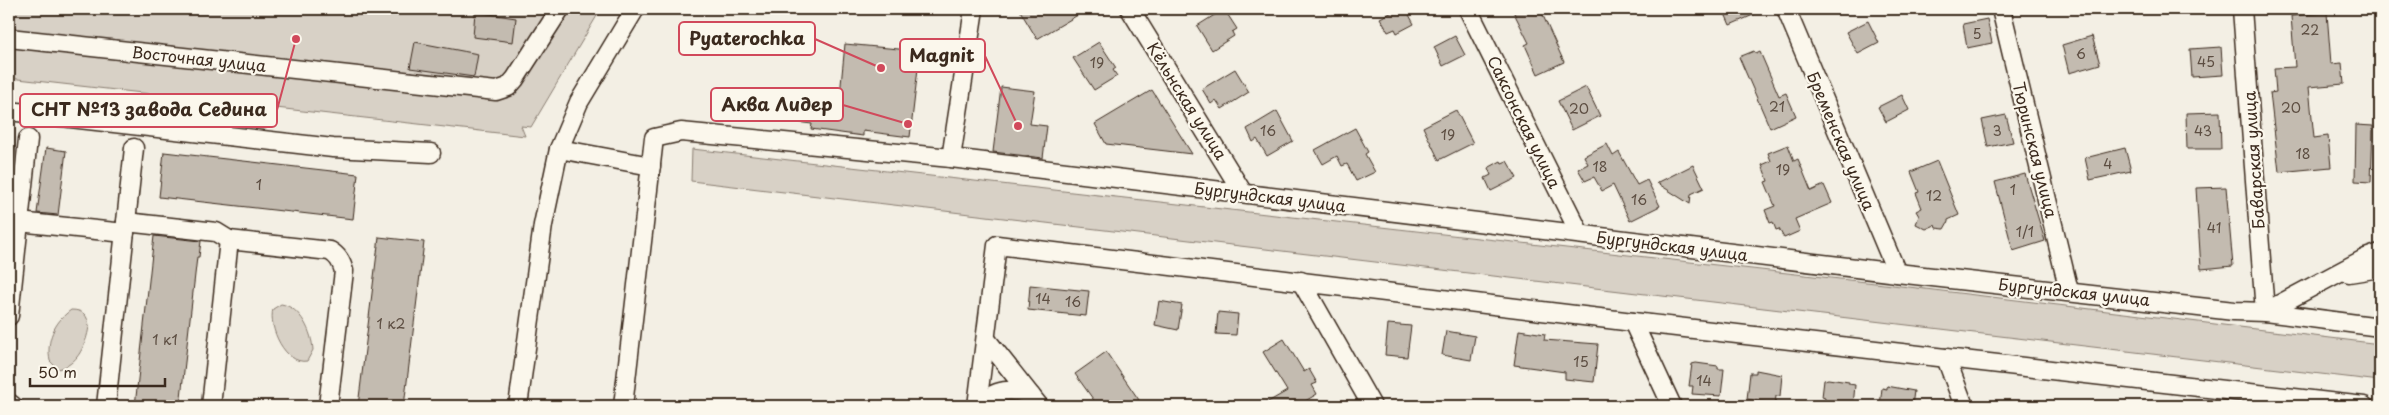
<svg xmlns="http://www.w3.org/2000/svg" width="2389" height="415" viewBox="0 0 2389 415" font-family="'Playpen Sans',sans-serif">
<rect width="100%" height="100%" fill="#f3efe4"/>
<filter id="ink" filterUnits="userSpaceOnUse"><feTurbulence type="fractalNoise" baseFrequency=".02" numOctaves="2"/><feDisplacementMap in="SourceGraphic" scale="10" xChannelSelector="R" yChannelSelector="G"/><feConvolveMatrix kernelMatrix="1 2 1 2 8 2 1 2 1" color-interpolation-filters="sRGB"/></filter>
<g filter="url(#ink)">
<!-- green -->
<g fill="#d8d1c6" stroke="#8a7e72">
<polygon points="9,9 601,9 531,127 521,126 525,136 9,78"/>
<polygon points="692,149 1884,284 2380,344 2380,381 691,181"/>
<path d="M 281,304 C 301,307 312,333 313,350 L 307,361 C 285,365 268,327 273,309 Z"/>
<path d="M 71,310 C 83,310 88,315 89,327 C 86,344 78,365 58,369 L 50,361 C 46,341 54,322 71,310 Z"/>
</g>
<!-- building -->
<g fill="#c3bbb0" stroke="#3b2a1e">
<polygon points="1019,9 1088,9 1037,39"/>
<polygon points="1224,9 1237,29 1232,32 1234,36 1212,50 1197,26"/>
<polygon points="1399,9 1406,9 1414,24 1397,33 1395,29 1388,32 1380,18"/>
<polygon points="1512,9 1540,9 1564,62 1538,74 1525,45 1529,43"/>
<polygon points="1723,9 1767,9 1730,25"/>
<polygon points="475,12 516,18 513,42 473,37"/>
<polygon points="2327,13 2331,64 2342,63 2344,84 2309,87 2314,138 2328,136 2331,167 2279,172 2270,93 2276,92 2274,68 2295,67 2291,16"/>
<polygon points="1987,19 1992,43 1967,48 1963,24"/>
<polygon points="1868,21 1879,43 1858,54 1846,32"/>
<polygon points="1455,36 1465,55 1443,66 1434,47"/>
<polygon points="2092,36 2100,64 2069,73 2062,45"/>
<polygon points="415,42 478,54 474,77 410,68"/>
<polygon points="1099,42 1116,68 1113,70 1117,76 1094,90 1073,58"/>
<polygon points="845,44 920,51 910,137 863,131 863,136 811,129 812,124 713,112 716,92 814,104 815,95 835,97 836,95 840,95"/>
<polygon points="2221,47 2223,75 2192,77 2190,49"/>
<polygon points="1754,51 1756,54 1760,52 1779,96 1786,93 1796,116 1770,128 1739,57"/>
<polygon points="1235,69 1249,92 1222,109 1216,100 1211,104 1202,89"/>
<polygon points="1001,87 1035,91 1030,124 1047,126 1043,158 993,152"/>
<polygon points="1586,87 1600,116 1572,130 1558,101"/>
<polygon points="1152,90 1192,154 1106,144 1095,124"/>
<polygon points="1902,95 1909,110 1886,122 1878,107"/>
<polygon points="1456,110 1473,143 1439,160 1423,127"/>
<polygon points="1277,111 1293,141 1267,156 1257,139 1253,142 1247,129"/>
<polygon points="2220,112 2221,149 2187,149 2186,113"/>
<polygon points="2006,115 2013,142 1988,147 1982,120"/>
<polygon points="2356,125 2373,126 2371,182 2355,181"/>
<polygon points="1355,128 1368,152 1365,154 1375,172 1356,181 1347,164 1342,166 1337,156 1323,164 1315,150"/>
<polygon points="1607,144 1613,156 1619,152 1637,185 1647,180 1660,206 1630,221 1613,185 1602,191 1594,177 1585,181 1578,169 1588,164 1584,156"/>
<polygon points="1788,145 1794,161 1798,159 1811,191 1824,185 1832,203 1795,219 1800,231 1784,238 1779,229 1776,230 1773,222 1770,223 1765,210 1775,206 1765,182 1768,181 1762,165 1771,161 1768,153"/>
<polygon points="46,148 66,151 58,215 37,213"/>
<polygon points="2125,148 2131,171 2090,180 2085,158"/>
<polygon points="164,152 358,174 353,219 159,197"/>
<polygon points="1501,161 1502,163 1507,161 1517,178 1491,191 1485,178 1491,175 1488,168"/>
<polygon points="1937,161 1959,215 1948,220 1948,222 1944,229 1936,228 1935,225 1926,229 1916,224 1919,216 1916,211 1922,208 1916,193 1919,192 1911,172"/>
<polygon points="1693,165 1704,188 1691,194 1690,204 1657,183"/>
<polygon points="2025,174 2045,241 2013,251 1995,182"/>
<polygon points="2226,187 2233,266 2201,269 2196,188"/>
<polygon points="154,236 201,241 199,257 197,257 180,406 135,406"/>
<polygon points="379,237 424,242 404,406 358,406"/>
<polygon points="1030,285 1089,291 1086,316 1028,310"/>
<polygon points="1159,301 1182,305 1178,330 1155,325"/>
<polygon points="1218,312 1238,314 1236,335 1216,334"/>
<polygon points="1388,324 1411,326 1407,357 1385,355"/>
<polygon points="1519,330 1545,334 1544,340 1598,344 1594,382 1565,379 1565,372 1514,365"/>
<polygon points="1446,331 1475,336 1471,360 1442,355"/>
<polygon points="1284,339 1304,372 1309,369 1317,383 1312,385 1317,394 1297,406 1261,406 1287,391 1263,352"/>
<polygon points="1106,352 1139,400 1130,406 1098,406 1075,374"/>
<polygon points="1696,363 1718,366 1718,369 1724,369 1721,396 1692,394 1693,386 1689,386 1692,364"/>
<polygon points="1756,370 1782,375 1780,396 1776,396 1775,404 1747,399 1750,373 1756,373"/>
<polygon points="1828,379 1849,382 1849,384 1855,385 1853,406 1824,406 1825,398 1822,397 1824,380"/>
<polygon points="1887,386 1914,391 1912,406 1880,406 1882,388 1887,389"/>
</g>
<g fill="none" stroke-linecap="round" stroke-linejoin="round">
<defs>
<g id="minor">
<polyline points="1130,9 1243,193"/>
<polyline points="1468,9 1580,234"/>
<polyline points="1786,9 1897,273"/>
<polyline points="2001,9 2069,291"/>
<polyline points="2242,9 2265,312 2380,327"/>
<polyline points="9,38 496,91 508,87 515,79 560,9"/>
<polyline points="9,111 333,148 431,153"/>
<polyline points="559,149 651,166"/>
<polyline points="951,158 974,9"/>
<polyline points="9,221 125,233"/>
<polyline points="126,222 216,232 229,240"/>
<polyline points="2349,273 2380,268"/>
<polyline points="1301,281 1372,406"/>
<polyline points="9,316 28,139"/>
<polyline points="1633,322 1672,406"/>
<polyline points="986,339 1039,406"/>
<polyline points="1946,358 1964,406"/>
<polyline points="9,403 13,406"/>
<polyline points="106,406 134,148"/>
<path d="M 211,406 L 229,240 L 330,251 C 338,256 341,261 344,271 L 328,406"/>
<polyline points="518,406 543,225 559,149 579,102 635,9"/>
<polyline points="623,406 654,138 681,132 951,158 1897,273 2234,311 2265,312 2366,258 2380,253"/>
<polyline points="977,406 997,245 1633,322 2364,406"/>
<path d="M 982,406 C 993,388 1014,388 1031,396"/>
</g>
</defs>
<!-- minor casing -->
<use href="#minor" stroke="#3b2a1e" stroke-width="21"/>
<!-- minor -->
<use href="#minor" stroke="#fbf7ec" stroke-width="18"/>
</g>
</g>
<g text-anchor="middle" stroke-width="4.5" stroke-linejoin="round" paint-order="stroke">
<!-- number labels -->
<g font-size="14" fill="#5d4e42">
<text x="2310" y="35">22</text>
<text x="1977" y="39">5</text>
<text x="2081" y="59">6</text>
<text x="2206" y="67">45</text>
<text x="1097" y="68">19</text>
<text x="1777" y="112">21</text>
<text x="2291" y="113">20</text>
<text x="1579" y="114">20</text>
<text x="1268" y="136">16</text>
<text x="1997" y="136">3</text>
<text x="2203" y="136">43</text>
<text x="1448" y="140">19</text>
<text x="2303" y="159">18</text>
<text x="2108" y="169">4</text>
<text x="1600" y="172">18</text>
<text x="1783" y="175">19</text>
<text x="259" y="190">1</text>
<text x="2013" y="195">1</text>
<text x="1934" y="201">12</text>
<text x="1639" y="205">16</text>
<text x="2214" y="233">41</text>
<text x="2025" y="237">1/1</text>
<text x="1043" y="304">14</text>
<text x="1073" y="307">16</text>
<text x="391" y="329">1 к2</text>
<text x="165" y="345">1 к1</text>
<text x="1581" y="367">15</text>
<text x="1704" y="386">14</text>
</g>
<!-- street labels -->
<g font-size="16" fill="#3b2a1e" stroke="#fbf7ec">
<text transform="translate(199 59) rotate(6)" y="6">Восточная улица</text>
<text transform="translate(1187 101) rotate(58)" y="6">Кёльнская улица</text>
<text transform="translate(1524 122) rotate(64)" y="6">Саксонская улица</text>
<text transform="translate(1841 141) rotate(67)" y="6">Бременская улица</text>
<text transform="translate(2035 150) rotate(76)" y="6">Тюринская улица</text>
<text transform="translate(2254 160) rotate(-94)" y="6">Баварская улица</text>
<text transform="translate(1270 197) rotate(7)" y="6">Бургундская улица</text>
<text transform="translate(1672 246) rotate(7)" y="6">Бургундская улица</text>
<text transform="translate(2074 292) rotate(6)" y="6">Бургундская улица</text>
</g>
</g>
<!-- callouts -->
<path fill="none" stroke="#d1495b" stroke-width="2" d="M881 68L815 39M1018 126L985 56M908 124L843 105M296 39L277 110"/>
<g fill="#d1495b" stroke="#fbf7ec" stroke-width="2">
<circle cx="881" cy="68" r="5"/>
<circle cx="1018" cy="126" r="5"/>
<circle cx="908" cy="124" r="5"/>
<circle cx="296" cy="39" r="5"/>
</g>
<g fill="#fbf7ec" stroke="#d1495b" stroke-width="2">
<rect x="679" y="22" width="136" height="33" rx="5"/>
<rect x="900" y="39" width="85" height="33" rx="5"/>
<rect x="711" y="88" width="132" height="33" rx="5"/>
<rect x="20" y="94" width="257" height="33" rx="5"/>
</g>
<g font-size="18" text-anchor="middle" font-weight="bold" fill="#3b2a1e">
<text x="747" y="45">Pyaterochka</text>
<text x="942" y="62">Magnit</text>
<text x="777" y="111">Аква Лидер</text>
<text x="149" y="116">СНТ №13 завода Седина</text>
</g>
<!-- margin -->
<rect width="2389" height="415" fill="none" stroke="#fbf7ec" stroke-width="30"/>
<rect x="15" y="15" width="2359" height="385" fill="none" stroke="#3b2a1e" stroke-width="2" filter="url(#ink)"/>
<!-- scale -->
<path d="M30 378v8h135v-8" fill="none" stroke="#3b2a1e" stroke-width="2.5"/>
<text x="38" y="378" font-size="15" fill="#3b2a1e" stroke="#fbf7ec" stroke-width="4" paint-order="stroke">50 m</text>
</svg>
